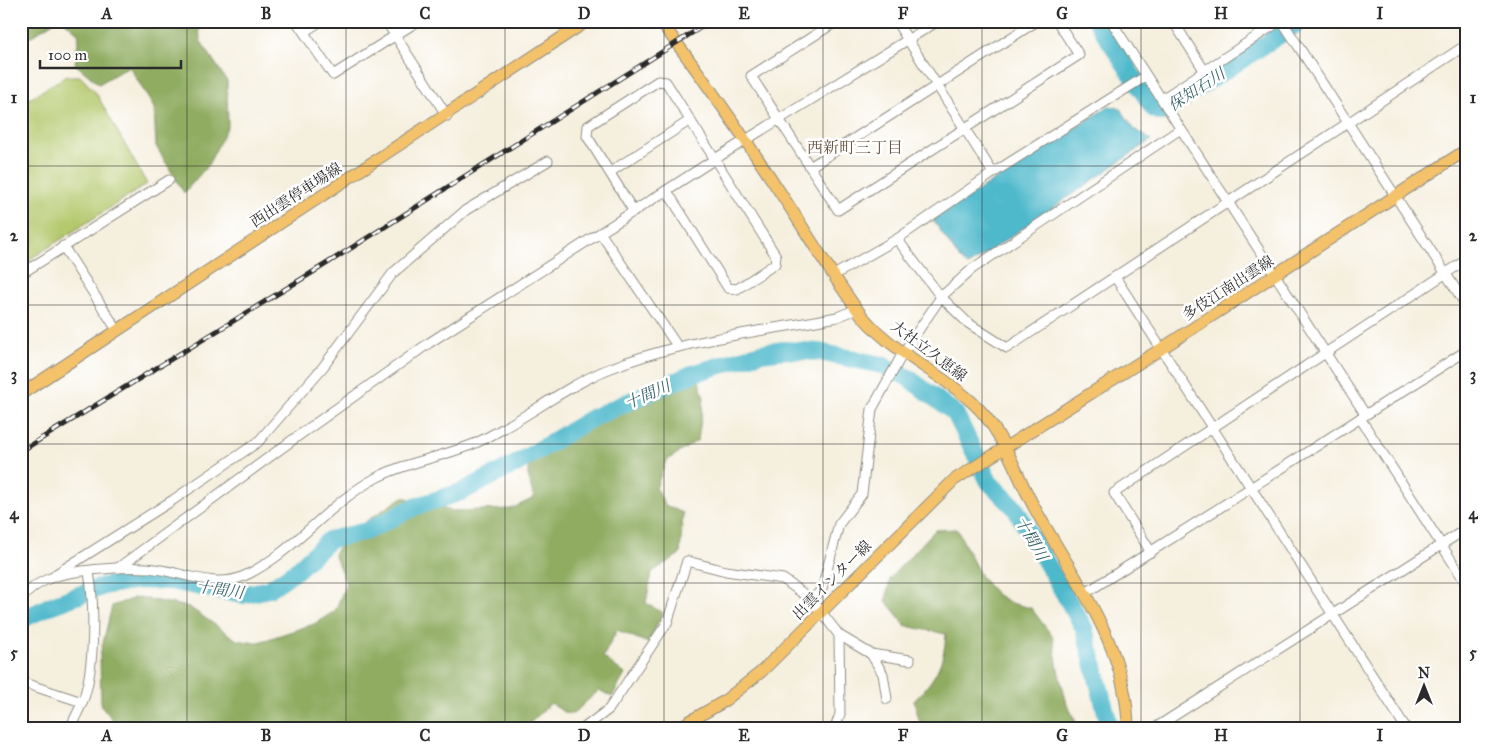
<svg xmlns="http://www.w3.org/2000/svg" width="1487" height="749" viewBox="0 0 1487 749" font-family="'IM FELL Great Primer','Noto Serif JP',serif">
<rect width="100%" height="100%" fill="#fff"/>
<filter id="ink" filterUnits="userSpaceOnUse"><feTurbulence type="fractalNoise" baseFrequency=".02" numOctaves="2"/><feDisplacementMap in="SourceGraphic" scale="10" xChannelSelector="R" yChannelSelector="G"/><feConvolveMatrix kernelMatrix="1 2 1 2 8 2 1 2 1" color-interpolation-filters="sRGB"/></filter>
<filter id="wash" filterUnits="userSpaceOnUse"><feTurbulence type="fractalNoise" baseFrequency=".0096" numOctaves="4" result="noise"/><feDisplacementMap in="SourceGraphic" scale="20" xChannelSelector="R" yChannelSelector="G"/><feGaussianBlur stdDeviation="1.12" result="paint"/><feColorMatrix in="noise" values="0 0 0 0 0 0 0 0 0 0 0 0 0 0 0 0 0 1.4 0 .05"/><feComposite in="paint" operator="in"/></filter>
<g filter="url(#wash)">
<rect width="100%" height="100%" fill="#f5efde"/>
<!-- green -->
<polygon fill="#b4c86c" stroke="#707a4c" points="66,76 80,76 96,93 147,184 21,265 21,104"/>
<!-- forest -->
<g fill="#8fac60" stroke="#5d6c46">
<polygon points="21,21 55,21 21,43"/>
<polygon points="64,21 199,21 200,40 227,81 228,126 208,165 184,193 156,146 154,108 129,66 99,84 75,64 79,34"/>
<path d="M 683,372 L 699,381 L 704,398 L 698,440 L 666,461 L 656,488 L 665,505 L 683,513 L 680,554 L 652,572 L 646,603 L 663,613 L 648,643 L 617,630 L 603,657 L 625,674 L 612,697 L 599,690 L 573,714 L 565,713 L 551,703 L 525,728 L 112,728 L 112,719 L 101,705 L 100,655 L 112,606 L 137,597 L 189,607 L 237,640 L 256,643 L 314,624 L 335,611 L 346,584 L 334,554 C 349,529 379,513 403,497 L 451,511 L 511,509 L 534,498 L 528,475 L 529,449 L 594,410 Z"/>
<path d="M 957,529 L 981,577 L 996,594 L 1011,603 L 1031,608 L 1053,637 L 1058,670 L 1067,704 L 1079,728 L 912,728 L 920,723 L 914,701 C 935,679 944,665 946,634 L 906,626 L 886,601 L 890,578 L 935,530 Z"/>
</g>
<!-- water -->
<polygon fill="#4fb9cc" stroke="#3d727c" points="1109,106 1120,108 1134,129 1151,140 968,266 959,258 933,220"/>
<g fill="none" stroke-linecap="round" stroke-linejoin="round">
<!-- river -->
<g stroke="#4fb9cc" stroke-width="18">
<polyline points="1097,21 1154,109 1161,112 1301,21"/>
<polyline points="21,620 52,605 104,586 139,580 170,581 242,595 269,589 297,570 329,540 367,531 414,507 461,492 514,465 592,418 692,374 761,353 784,350 819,352 882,365 907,377 955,413 989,482 1015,508 1084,628 1110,728"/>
</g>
</g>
</g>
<g filter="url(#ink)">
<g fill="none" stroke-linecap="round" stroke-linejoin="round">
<defs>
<g id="minor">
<polyline points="296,21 333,75 418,21"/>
<polyline points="386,21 447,116"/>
<polyline points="837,21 751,76 838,210 1079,55 1057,21"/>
<polyline points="896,21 993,173"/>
<polyline points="1111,21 1365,414"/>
<polyline points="1173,21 1204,70"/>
<polyline points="1282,21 1466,305"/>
<polyline points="304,32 321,21"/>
<polyline points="1162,99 1280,21"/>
<polyline points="810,167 1037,21"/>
<polyline points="610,172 689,121"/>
<polyline points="634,212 587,136 588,126 658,81 666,82 776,256 775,264 737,289 728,288 667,191"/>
<polyline points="601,234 678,347"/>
<polyline points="897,239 941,297 968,323 1007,348 1466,45"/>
<polyline points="63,246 117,330"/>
<polyline points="21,274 169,180"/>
<polyline points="834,275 897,239 993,173 1146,76"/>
<polyline points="1115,277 1406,728"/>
<polyline points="1360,418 1466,583"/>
<polyline points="1151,552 1114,493 1466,260"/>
<polyline points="118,568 298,436 429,343 715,159 938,21"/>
<polyline points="56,574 173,500 258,442 323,367 393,273 466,210 548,161"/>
<polyline points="1084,594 1466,351"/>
<path d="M 21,599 C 28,591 36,584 46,580 C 65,570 125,566 147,568 C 178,570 214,590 244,576 C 294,553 327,504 376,478 C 408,461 445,457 478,442 C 522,421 561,389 606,370 C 679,340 760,332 837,317 L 857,309"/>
<polyline points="812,600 822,589 839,524 862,494 872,409 903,353 941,297 972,269 1179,130"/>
<polyline points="839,635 871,654 910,660"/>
<polyline points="871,654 883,674 887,699"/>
<polyline points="21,682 82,702"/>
<path d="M 70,728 C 74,720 78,712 82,703 C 95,671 95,606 89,572"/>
<polyline points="584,728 609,709 667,623 687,561 726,571 783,579 812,600 839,635 840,714 835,728"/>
<polyline points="1155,728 1466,529"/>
</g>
<g id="major">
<path d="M 660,21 C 706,81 748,143 789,206 C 811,240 832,275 856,308 C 887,351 937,369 973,403 C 1003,430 1015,473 1034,507 C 1073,578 1127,644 1128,728"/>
<polyline points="21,394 587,21"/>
<polyline points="678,728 723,702 761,672 954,480 1161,349 1466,150"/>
</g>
</defs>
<!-- minor casing -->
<use href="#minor" stroke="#908d84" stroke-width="11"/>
<!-- major casing -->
<use href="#major" stroke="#908d84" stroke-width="13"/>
<!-- minor -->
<use href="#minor" stroke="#fff" stroke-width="9"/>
<!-- major -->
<use href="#major" stroke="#f3c26a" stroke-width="11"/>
<defs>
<polyline id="rail" points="21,451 318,269 711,21"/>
</defs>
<!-- rail casing -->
<use href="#rail" stroke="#2b2b2b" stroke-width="5"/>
<!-- rail -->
<use href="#rail" stroke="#fff" stroke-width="3" stroke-dasharray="9" stroke-linecap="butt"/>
</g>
</g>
<!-- grid -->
<path fill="none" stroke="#2b2b2b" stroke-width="1" stroke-opacity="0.55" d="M 187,21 L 187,728M 346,21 L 346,728M 505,21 L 505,728M 664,21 L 664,728M 823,21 L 823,728M 982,21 L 982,728M 1141,21 L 1141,728M 1300,21 L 1300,728M 21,166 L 1466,166M 21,305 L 1466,305M 21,444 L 1466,444M 21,583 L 1466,583"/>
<g text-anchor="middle" stroke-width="5" stroke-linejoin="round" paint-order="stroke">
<!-- street labels -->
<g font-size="15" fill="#2b2b2b" stroke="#fff">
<text transform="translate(296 195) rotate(-33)" y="5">西出雲停車場線</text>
<text transform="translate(1228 288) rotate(-33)" y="5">多伎江南出雲線</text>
<text transform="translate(929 351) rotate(37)" y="5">大社立久恵線</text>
<text transform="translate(832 580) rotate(-45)" y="5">出雲インター線</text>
</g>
<!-- water labels -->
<g font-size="16" font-style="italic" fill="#39646b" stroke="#fff">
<text transform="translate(1196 89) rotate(-33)" y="6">保知石川</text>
<text transform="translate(647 394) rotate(-24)" y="6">十間川</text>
<text transform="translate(1032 538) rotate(60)" y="6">十間川</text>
<text transform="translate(220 589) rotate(8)" y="6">十間川</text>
</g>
<!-- neighbourhood labels -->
<g font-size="16" fill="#6a5540" stroke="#fff">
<text x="855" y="153">西新町三丁目</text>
</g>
</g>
<!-- margin -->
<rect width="1487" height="749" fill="none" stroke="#fff" stroke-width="55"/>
<!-- north arrow -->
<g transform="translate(1424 686)" stroke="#ffffff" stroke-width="4" paint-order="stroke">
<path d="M0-4L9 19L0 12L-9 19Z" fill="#2b2b2b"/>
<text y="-8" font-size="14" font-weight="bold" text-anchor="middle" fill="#2b2b2b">N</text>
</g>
<!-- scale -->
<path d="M40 60v8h141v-8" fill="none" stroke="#2b2b2b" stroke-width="2.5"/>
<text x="48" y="60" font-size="15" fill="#2b2b2b" stroke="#ffffff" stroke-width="4" paint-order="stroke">100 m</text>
<rect x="28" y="28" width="1432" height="694" fill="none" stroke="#2b2b2b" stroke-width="2"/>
<g font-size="16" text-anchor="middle" font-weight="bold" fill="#2b2b2b">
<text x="107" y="19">A</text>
<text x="266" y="19">B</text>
<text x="425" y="19">C</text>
<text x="584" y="19">D</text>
<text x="744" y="19">E</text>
<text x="903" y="19">F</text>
<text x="1062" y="19">G</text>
<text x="1221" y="19">H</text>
<text x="1380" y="19">I</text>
<text x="14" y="103">1</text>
<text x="1473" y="103">1</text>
<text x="14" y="241">2</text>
<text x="1473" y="241">2</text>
<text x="14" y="380">3</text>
<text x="1473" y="380">3</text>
<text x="14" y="519">4</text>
<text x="1473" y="519">4</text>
<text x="14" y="658">5</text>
<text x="1473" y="658">5</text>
<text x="107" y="741">A</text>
<text x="266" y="741">B</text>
<text x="425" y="741">C</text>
<text x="584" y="741">D</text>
<text x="744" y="741">E</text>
<text x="903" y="741">F</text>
<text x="1062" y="741">G</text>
<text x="1221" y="741">H</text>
<text x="1380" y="741">I</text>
</g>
</svg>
